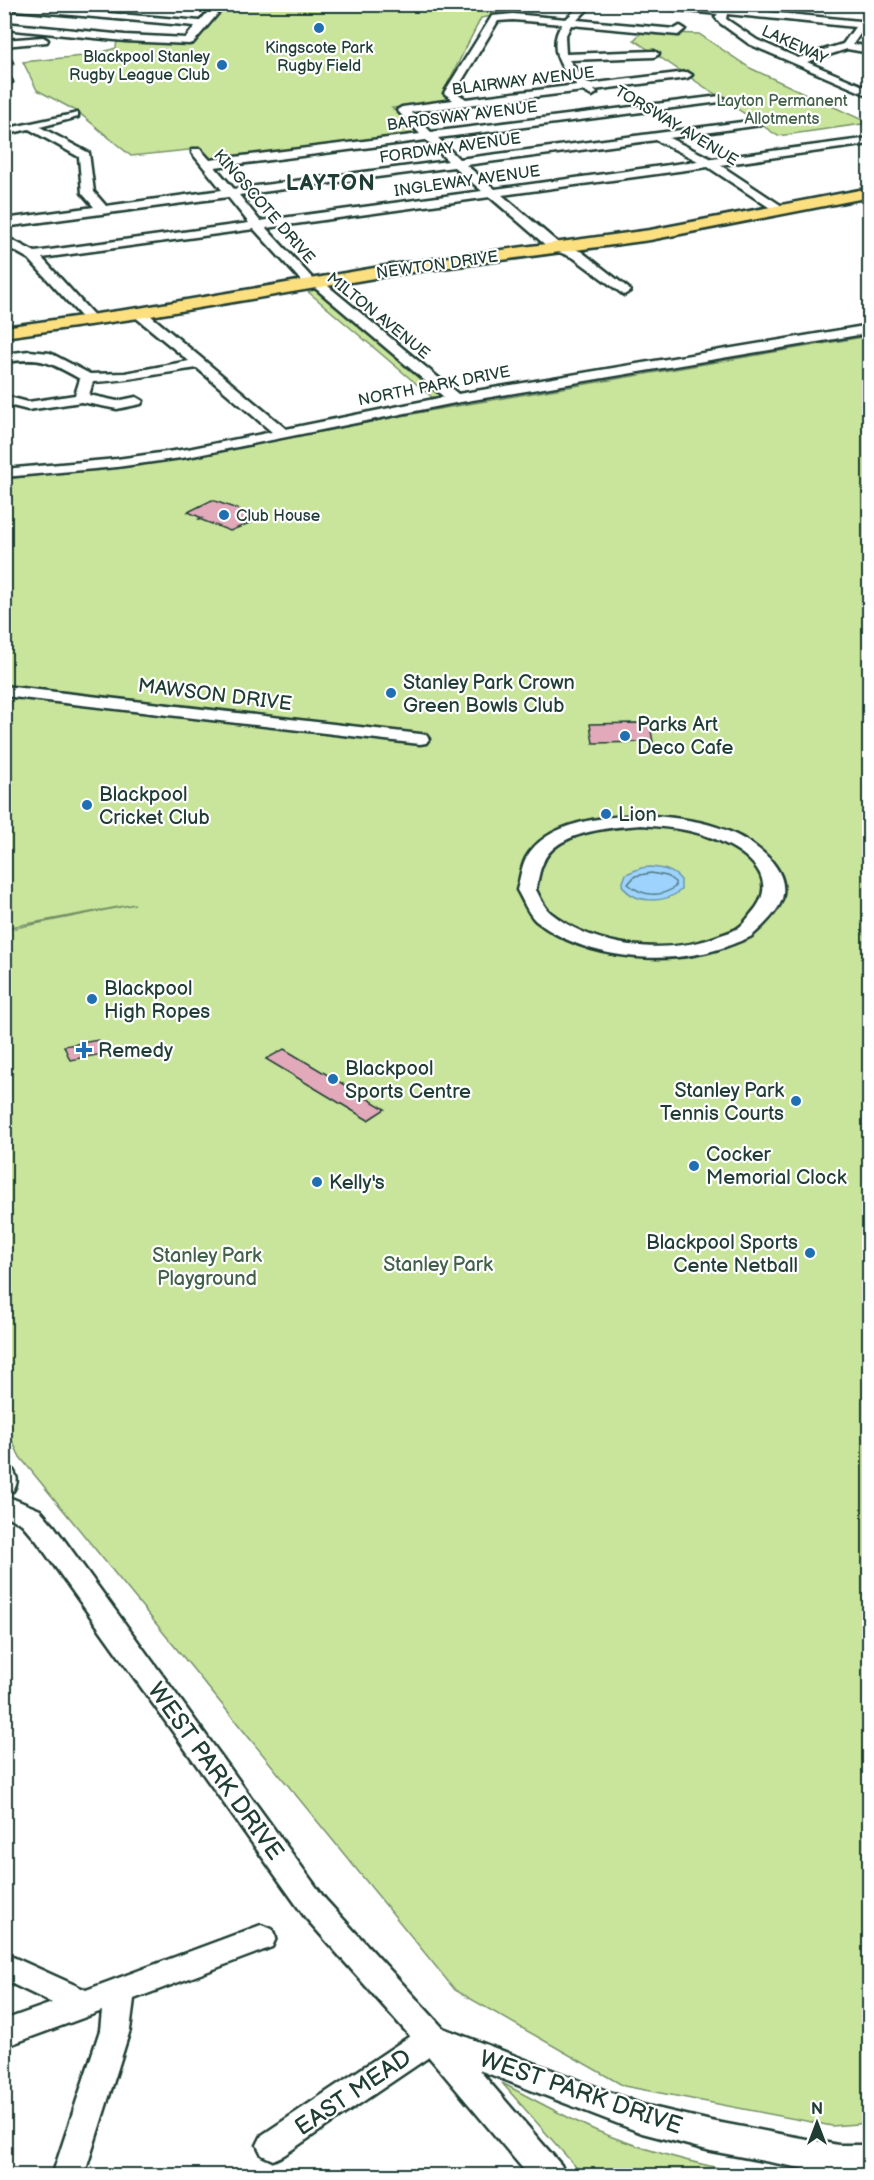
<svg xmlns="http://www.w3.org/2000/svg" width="874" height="2180" viewBox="0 0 874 2180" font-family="'Balsamiq Sans',sans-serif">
<rect width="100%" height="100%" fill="#fff"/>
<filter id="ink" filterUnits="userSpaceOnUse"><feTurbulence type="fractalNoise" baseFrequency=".0167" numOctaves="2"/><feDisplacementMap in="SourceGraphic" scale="12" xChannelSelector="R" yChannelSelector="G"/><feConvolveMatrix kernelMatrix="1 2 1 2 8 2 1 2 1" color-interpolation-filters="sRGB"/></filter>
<g filter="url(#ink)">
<!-- green -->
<g fill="#c9e59b" stroke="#749168" stroke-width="1.5">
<polygon points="492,4 499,15 481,18 443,93 453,101 392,108 419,134 212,160 198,149 131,156 78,112 37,90 23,62 93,55 116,48 117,40 181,43 225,5"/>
<polygon points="642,32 699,34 750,68 869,123 778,136 634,40"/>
<polygon points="321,287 450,395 433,398 306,290"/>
<polygon points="869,336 869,2123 832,2126 624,2086 455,1990 20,1457 4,1424 5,930 135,904 5,928 5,479 180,459 433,410"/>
<path d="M 502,2083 C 533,2099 565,2117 597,2131 C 648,2152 699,2165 753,2175 L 583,2175 Z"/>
</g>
<!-- water -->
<path fill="#9dd3fc" stroke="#6b97ac" stroke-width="1.5" d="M 650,867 C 662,868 673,870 681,880 L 681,890 C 665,904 633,904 622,885 L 626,874 L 641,868 Z"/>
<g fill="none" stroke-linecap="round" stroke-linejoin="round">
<!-- shore -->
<path stroke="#517984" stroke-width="1.5" d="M 651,873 L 667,876 L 675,882 L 675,887 C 660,898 642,896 628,884 L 635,876 Z"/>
</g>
<!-- building -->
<g fill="#e2a9ba" stroke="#1f3d34" stroke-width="1.5">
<polygon points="212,500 262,518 230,531 199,519 202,518 188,512"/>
<polygon points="636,723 650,725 653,742 593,743 590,724"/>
<polygon points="98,1040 103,1054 70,1060 64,1046"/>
<polygon points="284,1049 385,1109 368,1120 266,1059"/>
</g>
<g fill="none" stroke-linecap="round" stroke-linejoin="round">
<defs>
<g id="minor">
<polygon points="4,4 200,21 215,4 226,4 193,43 189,44 125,41 4,29 4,23 125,35 186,38 195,26 4,9"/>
<path d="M 582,4 L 593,4 L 577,20 L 675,29 L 680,26 L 685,29 L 678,35 L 571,25 L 565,37 L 566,54 L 654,51 L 659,54 L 654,57 L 569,60 L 588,84 L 687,72 L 692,75 L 687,78 L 594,90 L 597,93 L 592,96 L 583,91 L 411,112 L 431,132 L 720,96 L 725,99 L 720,102 L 438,138 L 459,159 L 757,120 L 762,123 L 761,125 L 669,138 L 712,159 L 870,138 L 870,144 L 720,165 L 782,206 L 784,209 L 778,213 L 708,167 L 502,195 L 557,242 L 582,252 L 628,288 L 630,291 L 624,295 L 574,258 L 549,248 L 490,197 L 266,228 L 314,280 L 322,281 L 458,394 L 870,325 L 870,333 L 455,403 L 188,457 L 117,467 L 4,477 L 4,469 L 117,459 L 188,449 L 272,432 L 197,368 C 162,373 128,381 93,382 L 89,395 L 117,401 L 136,397 L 143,401 L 141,404 L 117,409 L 81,402 L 28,410 L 4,404 L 5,396 L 28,402 L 75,395 L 80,379 C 48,361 42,357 4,362 L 4,354 L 29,351 L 50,353 L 90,374 L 125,373 L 189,361 L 134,316 L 133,313 L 139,309 L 144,310 L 286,429 L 444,397 L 314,287 L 306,286 L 254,229 L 42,258 L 98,320 L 97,323 L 87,323 L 29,259 L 4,245 L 4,236 L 35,252 L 249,223 L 228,197 L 4,227 L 4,219 L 94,207 L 82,193 L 79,157 L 29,129 L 4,135 L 4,129 L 78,113 L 78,117 L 40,127 L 89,153 L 94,192 L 106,206 L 222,190 L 192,153 L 192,149 L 200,149 L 210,160 L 420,134 L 397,110 L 402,107 L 453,100 L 444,93 L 492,16 L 513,14 L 566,19 ZM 513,20 L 562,24 C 547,46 560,69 577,85 L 466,99 L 455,92 L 498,21 ZM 426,140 L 448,161 L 234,189 L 215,167 ZM 656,140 L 698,161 L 495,189 L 466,165 ZM 454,167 L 482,191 L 260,221 L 239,195 Z"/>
<path d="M 643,4 L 684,4 L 870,22 L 870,28 L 865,27 L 853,44 L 870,47 L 870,53 L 847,49 L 807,62 L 870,89 L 870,96 L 749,44 L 720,23 L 715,17 L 718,14 L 648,7 ZM 727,14 L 855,27 L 843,44 L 798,58 L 757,40 L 726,19 Z"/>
<polygon points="43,37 48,40 47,42 4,46 4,40"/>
<polygon points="4,61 11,61 12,63 4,67"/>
<polygon points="4,79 11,80 12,82 4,86"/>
<polygon points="4,686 420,734 426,735 429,739 426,743 420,744 4,696"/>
<path d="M 641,815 C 667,817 693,819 717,827 C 745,836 792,864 782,899 C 778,912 763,926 753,935 C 748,939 739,941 733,944 C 674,968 587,961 536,921 C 528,914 523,900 517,890 C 520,880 521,867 526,858 C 547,821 603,817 641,815 ZM 641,825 C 662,827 684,828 704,835 C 739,846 786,876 751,914 C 747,919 743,925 738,928 C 734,931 727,933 721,935 C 670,956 595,949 551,913 C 544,908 540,897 536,890 C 538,881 539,871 543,863 C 555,831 613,827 641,825 Z"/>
<path d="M 4,1467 L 13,1470 C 18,1478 18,1483 13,1491 L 4,1494 Z"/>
<polygon points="4,1495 40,1510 54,1526 325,1899 443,2028 643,2105 711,2121 838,2145 870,2145 870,2175 838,2175 711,2151 642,2133 479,2070 561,2165 566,2176 529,2176 429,2057 284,2155 273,2160 262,2155 257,2145 262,2135 410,2036 305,1917 36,1540 22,1524 4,1515"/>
<polygon points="261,1925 272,1929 276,1938 272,1947 134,1999 130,2030 84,2176 52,2176 100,2030 102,2011 4,2047 4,2020 52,2003 4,1980 4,1953 86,1990"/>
</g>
<g id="major">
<polygon points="860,4 870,4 870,10"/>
<polygon points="870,188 870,197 650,240 398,274 139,318 4,337 4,327 139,308 398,264 650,230"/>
</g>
</defs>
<!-- minor casing -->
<use href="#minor" stroke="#1f3d34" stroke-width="5"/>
<!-- major casing -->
<use href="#major" stroke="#1f3d34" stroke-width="5"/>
<!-- minor -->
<use href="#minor" fill="#fff" fill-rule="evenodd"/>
<!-- major -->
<use href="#major" fill="#fce080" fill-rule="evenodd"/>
</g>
</g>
<!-- markers -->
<g fill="#1f6fb2" stroke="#fff" stroke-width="2">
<circle cx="319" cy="28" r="6"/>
<circle cx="222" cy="65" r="6"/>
<circle cx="224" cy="515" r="6"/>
<circle cx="391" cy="693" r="6"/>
<circle cx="625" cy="736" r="6"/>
<circle cx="87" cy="805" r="6"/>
<circle cx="606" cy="814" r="6"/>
<circle cx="92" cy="999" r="6"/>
<path d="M81 1041h6v6h6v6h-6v6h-6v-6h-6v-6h6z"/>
<circle cx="333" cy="1079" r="6"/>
<circle cx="796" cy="1101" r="6"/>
<circle cx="694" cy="1166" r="6"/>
<circle cx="317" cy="1182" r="6"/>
<circle cx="810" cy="1253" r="6"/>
</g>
<g text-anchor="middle" stroke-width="4.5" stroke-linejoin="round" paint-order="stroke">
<!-- far-street labels -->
<g font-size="16" fill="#1f3d34" stroke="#fff">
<text transform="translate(795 44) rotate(25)" y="6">LAKEWAY</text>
<text transform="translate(523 80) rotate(-7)" y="6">BLAIRWAY AVENUE</text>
<text transform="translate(462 115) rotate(-7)" y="6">BARDSWAY AVENUE</text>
<text transform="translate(677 125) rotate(31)" y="6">TORSWAY AVENUE</text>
<text transform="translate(450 147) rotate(-8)" y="6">FORDWAY AVENUE</text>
<text transform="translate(467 180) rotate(-8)" y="6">INGLEWAY AVENUE</text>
<text transform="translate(265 206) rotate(49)" y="6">KINGSCOTE DRIVE</text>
<text transform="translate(437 264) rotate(-8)" y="6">NEWTON DRIVE</text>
<text transform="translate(379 315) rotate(39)" y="6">MILTON AVENUE</text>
<text transform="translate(434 385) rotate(-11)" y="6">NORTH PARK DRIVE</text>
</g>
<!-- far-poi labels -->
<g font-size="16" fill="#1f3d34" stroke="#fff">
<text x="319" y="53">Kingscote Park<tspan x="319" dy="18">Rugby Field</tspan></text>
<text x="210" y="62" text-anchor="end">Blackpool Stanley<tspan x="210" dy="18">Rugby League Club</tspan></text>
<text x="236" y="521" text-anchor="start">Club House</text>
</g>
<!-- far-park labels -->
<g font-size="16" fill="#415f49" stroke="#fff">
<text x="782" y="106">Layton Permanent<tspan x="782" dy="18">Allotments</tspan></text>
</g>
<!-- poi labels -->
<g font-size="20" fill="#1f3d34" stroke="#fff" text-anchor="start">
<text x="403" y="689">Stanley Park Crown<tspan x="403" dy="23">Green Bowls Club</tspan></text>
<text x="637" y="731">Parks Art<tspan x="637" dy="23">Deco Cafe</tspan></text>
<text x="99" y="801">Blackpool<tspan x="99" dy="23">Cricket Club</tspan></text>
<text x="618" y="821">Lion</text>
<text x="104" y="995">Blackpool<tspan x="104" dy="23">High Ropes</tspan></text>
<text x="98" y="1057">Remedy</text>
<text x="345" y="1075">Blackpool<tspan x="345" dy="23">Sports Centre</tspan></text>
<text x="784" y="1097" text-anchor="end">Stanley Park<tspan x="784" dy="23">Tennis Courts</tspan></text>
<text x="706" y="1161">Cocker<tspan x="706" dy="23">Memorial Clock</tspan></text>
<text x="329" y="1189">Kelly's</text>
<text x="798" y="1249" text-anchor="end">Blackpool Sports<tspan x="798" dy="23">Cente Netball</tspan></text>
</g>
<!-- street labels -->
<g font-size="20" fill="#1f3d34" stroke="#fff">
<text transform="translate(215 694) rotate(7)" y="7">MAWSON DRIVE</text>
</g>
<!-- park labels -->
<g font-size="20" fill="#415f49" stroke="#fff">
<text x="207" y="1262">Stanley Park<tspan x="207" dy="23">Playground</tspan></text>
<text x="438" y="1271">Stanley Park</text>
</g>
<!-- far-district labels -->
<g font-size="22" font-weight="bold" letter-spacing="1.5" fill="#1f3d34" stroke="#fff">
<text x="331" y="190">LAYTON</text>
</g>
<!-- near-street labels -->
<g font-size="24" fill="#1f3d34" stroke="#fff">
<text transform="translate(216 1771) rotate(54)" y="8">WEST PARK DRIVE</text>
<text transform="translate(353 2092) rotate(-34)" y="8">EAST MEAD</text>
<text transform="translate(581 2092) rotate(19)" y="8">WEST PARK DRIVE</text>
</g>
</g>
<!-- margin -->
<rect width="874" height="2180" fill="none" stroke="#fff" stroke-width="24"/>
<rect x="12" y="12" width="850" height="2156" fill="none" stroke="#1f3d34" stroke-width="2" filter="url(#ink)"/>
<!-- north arrow -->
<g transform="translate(817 2123)" stroke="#ffffff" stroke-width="4.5" paint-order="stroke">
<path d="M0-4.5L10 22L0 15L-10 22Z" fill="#1f3d34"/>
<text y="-9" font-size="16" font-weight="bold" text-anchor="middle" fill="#1f3d34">N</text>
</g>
</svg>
